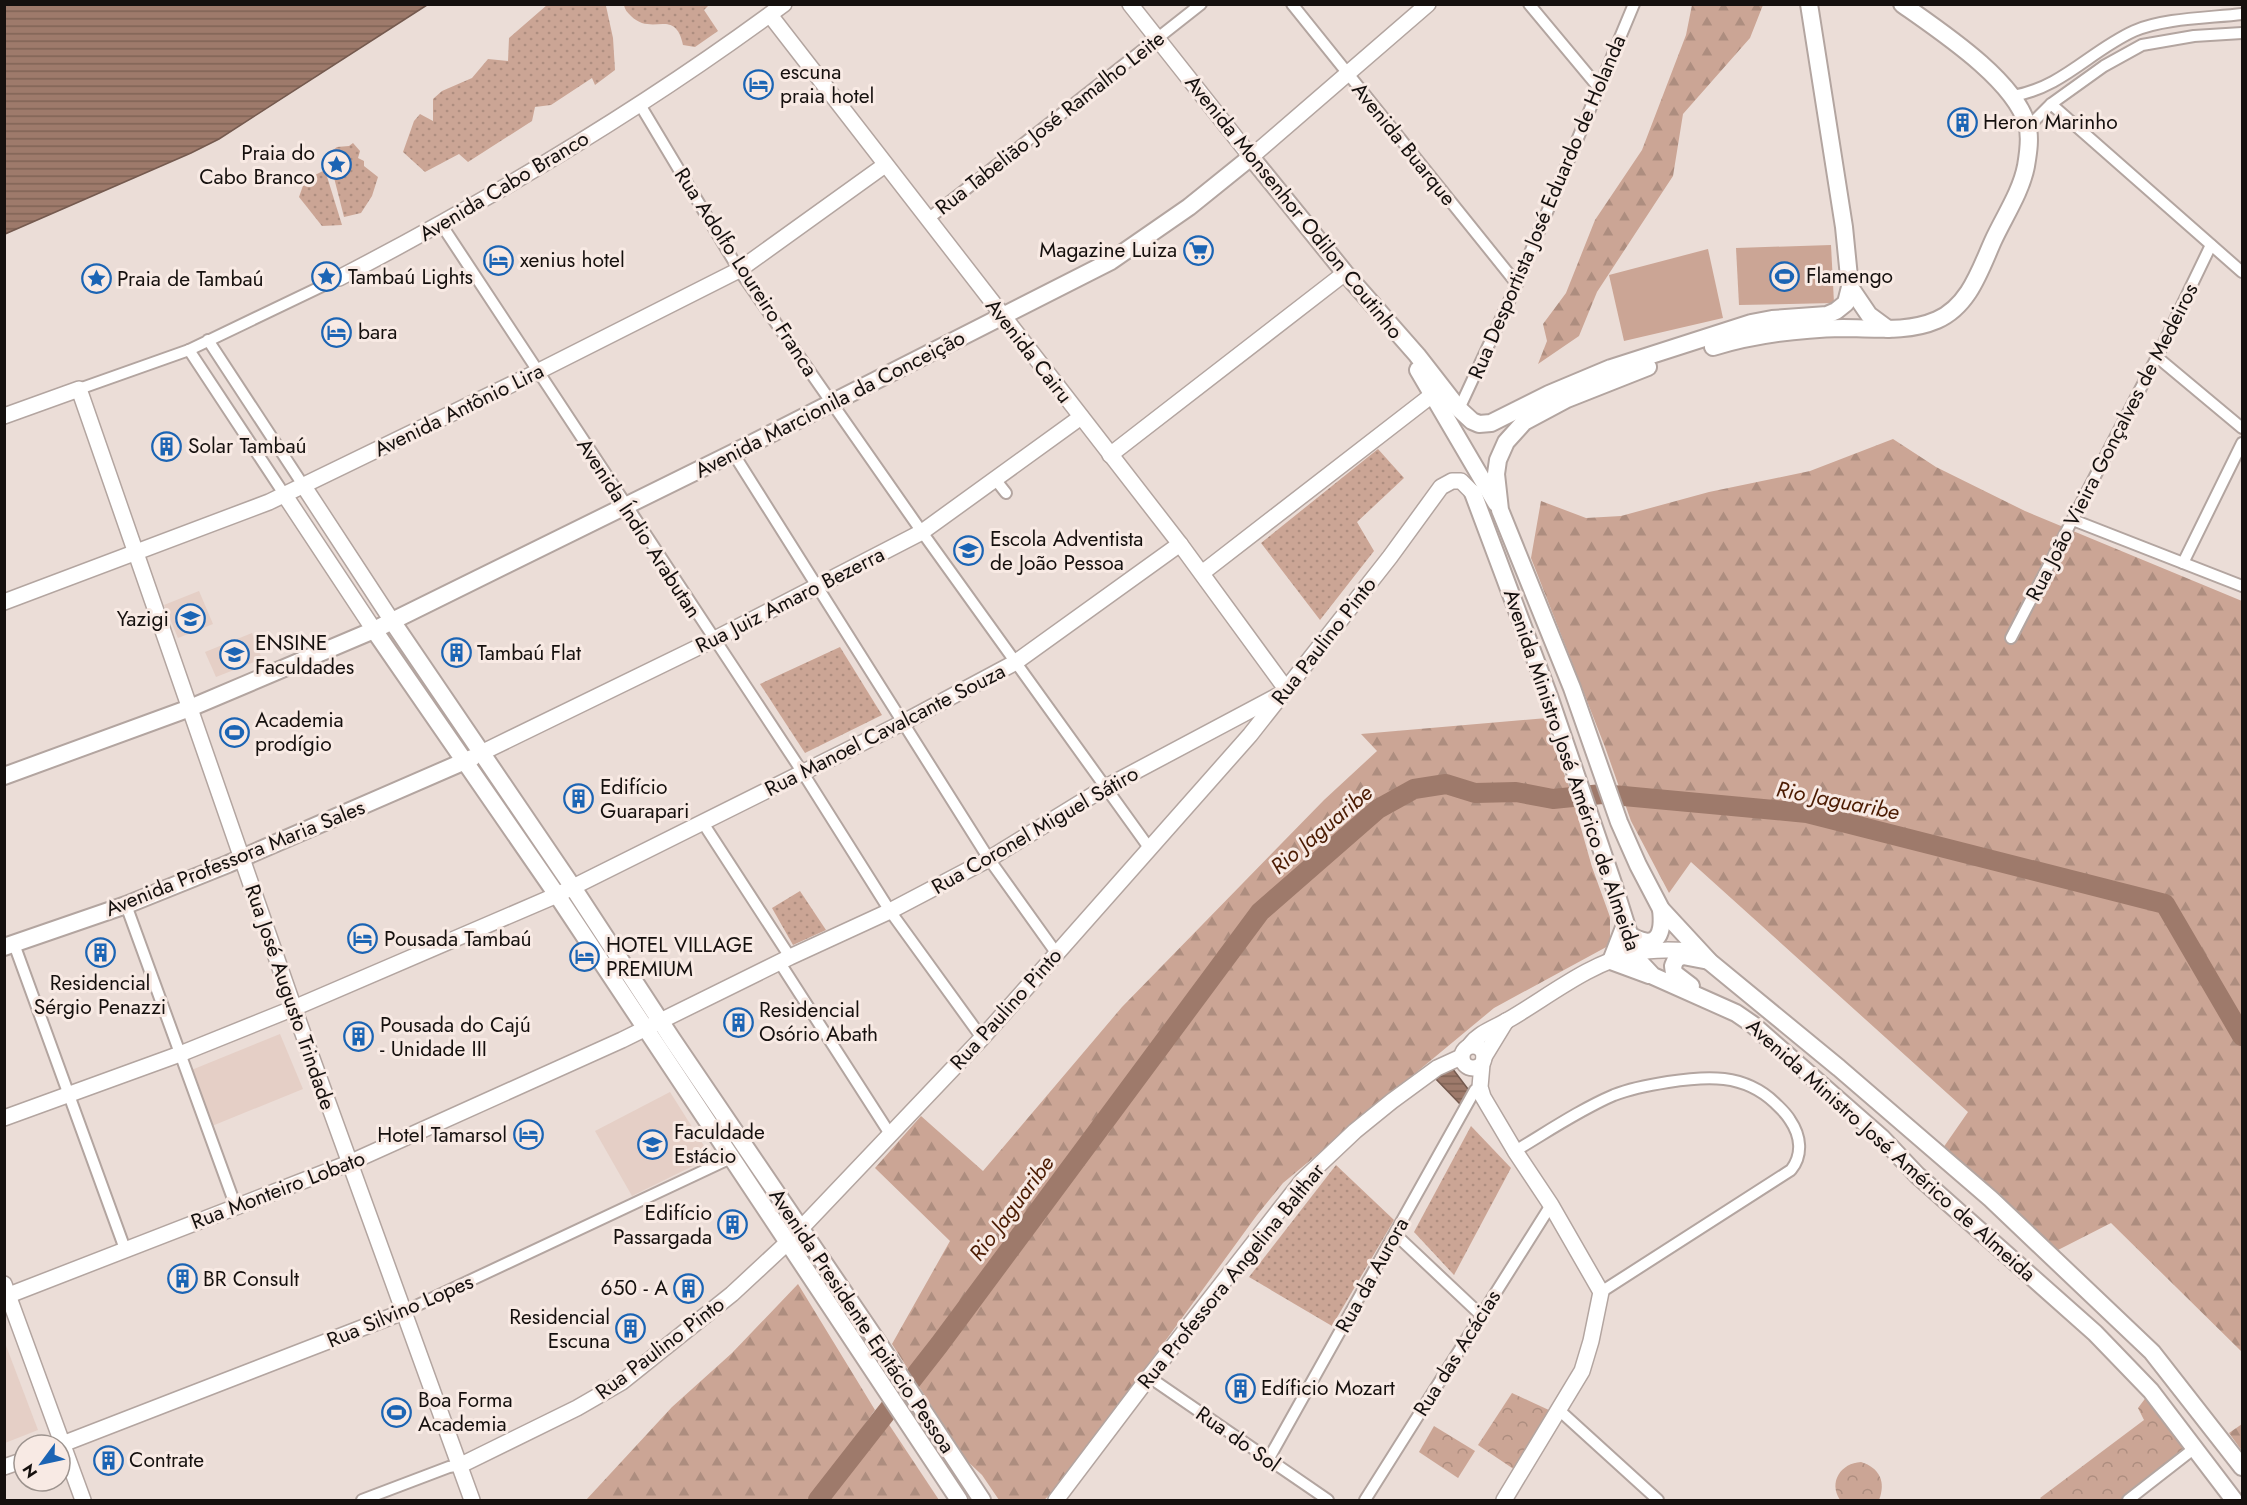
<svg xmlns="http://www.w3.org/2000/svg" width="2247" height="1505" viewBox="0 0 2247 1505" font-family="Jost,sans-serif">
<defs>
<pattern id="grass-dots" width="8" height="8" patternUnits="userSpaceOnUse" patternTransform="scale(1.5)"><rect width="8" height="8" fill="#cba595"/><path d="M2 2h.1M6 6h.1" fill="none" stroke="#ad8d7f" stroke-width="1.8" stroke-linecap="round"/></pattern>
<pattern id="forest-firs" width="22" height="20" patternUnits="userSpaceOnUse" patternTransform="scale(1.5)"><rect width="22" height="20" fill="#cba595"/><path d="M5 1l3.5 6h-7zM16 11l3.5 6h-7z" fill="#ad8d7f"/></pattern>
<pattern id="park-crowns" width="20" height="18" patternUnits="userSpaceOnUse" patternTransform="scale(1.5)"><rect width="20" height="18" fill="#cba595"/><path d="M2 6a3 3 0 1 1 6 0M12 15a3 3 0 1 1 6 0" fill="none" stroke="#ad8d7f"/></pattern>
<pattern id="water-rules" width="6" height="5" patternUnits="userSpaceOnUse" patternTransform="scale(1.5)"><rect width="6" height="5" fill="#9e7a6b"/><path d="M0 2.5h6" fill="none" stroke="#806356"/></pattern>
</defs>
<rect width="100%" height="100%" fill="#ebddd7"/>
<!-- built -->
<g fill="#e5cfc6">
<polygon points="199,591 213,624 178,638 164,605"/>
<polygon points="252,633 262,659 216,677 205,652"/>
<polygon points="280,1034 303,1089 212,1126 189,1071"/>
<polygon points="670,1092 711,1157 632,1196 595,1131"/>
<polygon points="5,1343 38,1430 5,1443 4,1443"/>
</g>
<!-- grass -->
<g fill="url(#grass-dots)">
<polygon points="604,4 606,6 613,38 615,70 595,85 592,78 551,105 535,107 532,121 468,162 459,154 425,172 403,152 414,121 420,114 433,121 433,99 442,91 472,78 488,59 508,61 509,38 547,5"/>
<path d="M 624,5 L 709,5 L 704,10 L 718,31 L 695,47 L 683,45 C 675,7 652,37 631,16 C 627,12 625,10 624,5 Z"/>
<polygon points="353,143 360,151 358,158 364,161 364,166 378,177 372,196 361,213 344,217 328,154 337,147 349,146"/>
<polygon points="325,170 342,225 322,226 299,197 305,180"/>
<polygon points="1378,449 1404,478 1357,522 1374,551 1320,620 1261,543"/>
<polygon points="840,647 882,715 805,753 760,684"/>
<polygon points="800,891 826,930 793,945 772,908"/>
<polygon points="1471,1126 1511,1168 1454,1275 1414,1232"/>
<polygon points="1336,1165 1394,1220 1332,1326 1249,1277"/>
</g>
<!-- forest -->
<g fill="url(#forest-firs)">
<polygon points="1692,5 1763,5 1750,38 1683,114 1673,176 1597,292 1579,336 1538,364 1547,341 1543,324 1566,293 1595,220 1642,150 1686,35"/>
<polygon points="1893,439 1936,467 2025,511 2242,601 2242,1352 2111,1223 2058,1250 1943,1148 1968,1112 1691,862 1669,893 1631,821 1605,747 1531,558 1541,501 1586,518 1621,516 1709,492 1810,471"/>
<polygon points="1547,718 1553,746 1569,786 1592,867 1610,917 1610,945 1494,1008 1283,1183 1257,1215 1099,1432 1051,1494 1044,1500 999,1500 982,1475 965,1459 892,1344 950,1241 875,1168 921,1116 983,1171 1122,1007 1324,800 1377,751 1361,734"/>
<polygon points="798,1284 875,1410 811,1500 586,1500 672,1407 732,1353"/>
<polygon points="884,1417 939,1500 818,1500"/>
<polygon points="2242,1424 2242,1451 2229,1433"/>
</g>
<!-- park -->
<g fill="url(#park-crowns)">
<polygon points="1512,1393 1551,1411 1518,1472 1478,1445"/>
<polygon points="2147,1396 2189,1448 2121,1500 2042,1500 2040,1498 2144,1420 2138,1408"/>
<polygon points="1434,1426 1475,1451 1458,1478 1419,1452"/>
<path d="M 1861,1462 C 1880,1468 1886,1482 1879,1500 L 1840,1500 C 1828,1482 1841,1463 1861,1462 Z"/>
</g>
<!-- pitch -->
<g fill="#cba595">
<polygon points="1831,245 1834,303 1739,305 1736,248"/>
<polygon points="1708,249 1723,318 1624,341 1609,275"/>
</g>
<!-- water -->
<g fill="url(#water-rules)" stroke="#755a4f" stroke-width="1.5">
<polygon points="5,4 427,4 427,5 219,139 191,153 5,234"/>
<polygon points="1452,1068 1471,1093 1462,1106 1436,1079"/>
</g>
<g fill="none" stroke-linecap="round" stroke-linejoin="round">
<!-- river -->
<polyline stroke="#9e7a6b" stroke-width="20" points="818,1500 939,1345 1260,912 1378,809 1414,789 1446,784 1475,793 1516,792 1553,799 1602,794 1807,813 2165,904 2242,1036"/>
<defs>
<g id="street">
<polyline points="1292,4 1517,284"/>
<polyline points="1529,4 1599,88"/>
<path d="M 2013,96 C 2063,87 2090,51 2134,31 C 2164,18 2209,18 2242,14"/>
<polyline points="639,103 739,270 922,532 1150,849"/>
<polyline points="2051,104 2242,272"/>
<polyline points="2028,127 2051,104 2104,66 2142,45 2194,36 2242,33"/>
<polyline points="928,219 1201,4"/>
<polyline points="441,224 803,773 890,911 982,1038"/>
<polyline points="208,340 303,485"/>
<polyline points="189,350 284,494"/>
<polyline points="2157,357 2242,428"/>
<polyline points="79,389 189,350 339,278"/>
<polyline points="1459,409 1517,284 1634,4"/>
<polyline points="733,453 989,859 1057,954"/>
<polyline points="995,479 1006,493"/>
<polyline points="2073,520 2242,586"/>
<polyline points="2183,563 2242,443"/>
<polyline points="2011,638 2157,357 2211,245"/>
<polyline points="703,823 790,957"/>
<polyline points="126,905 236,1207"/>
<polyline points="14,944 125,1249"/>
<polyline points="780,963 890,1134"/>
<path d="M 1515,1151 C 1547,1132 1579,1110 1614,1095 C 1632,1088 1649,1085 1668,1082 C 1706,1076 1744,1073 1775,1103 C 1780,1108 1786,1113 1790,1120 C 1801,1136 1803,1155 1791,1170 L 1601,1292"/>
<polyline points="1395,1234 1482,1316"/>
<polyline points="403,1312 731,1158"/>
<polyline points="1149,1377 1328,1500"/>
<polyline points="1559,1410 1658,1500"/>
<polyline points="1268,1460 1475,1090 1480,1087"/>
<polyline points="362,1500 449,1467 461,1465"/>
<polyline points="1365,1500 1551,1205"/>
<polyline points="2128,1500 2196,1447"/>
</g>
<g id="secondary">
<polyline points="1130,4 1251,157 1428,4"/>
<polyline points="770,15 1180,544 1286,689"/>
<path d="M 339,278 C 493,198 644,108 784,4"/>
<polyline points="4,416 79,389 297,1017 472,1500"/>
<polyline points="1110,455 1345,273"/>
<polyline points="303,485 392,621"/>
<polyline points="284,494 374,630"/>
<polyline points="1202,573 1432,395"/>
<polyline points="4,602 269,502 537,372 739,270 885,165"/>
<polyline points="481,753 713,640 922,532 1081,417"/>
<path d="M 1470,1045 C 1480,1032 1495,1028 1508,1020 C 1548,997 1589,963 1635,953 C 1655,949 1675,950 1695,951"/>
<circle cx="1473" cy="1057" r="11"/>
<polyline points="1484,1057 1506,1021"/>
<polyline points="1482,1064 1480,1087 1483,1097 1515,1151 1551,1205 1601,1292 1591,1341 1582,1371 1504,1500"/>
<polyline points="4,1118 180,1054 294,1008 557,895 902,723 1016,662 1180,544"/>
<polyline points="4,1284 83,1500"/>
<polyline points="4,1297 349,1163 622,1040 790,957 890,911 989,859 1106,787 1277,696"/>
<polyline points="60,1445 403,1312"/>
<polyline points="461,1465 577,1408 622,1382 732,1294 788,1242 982,1038 1250,735 1390,557 1441,487 1452,481 1461,481 1473,493"/>
<polyline points="4,1467 24,1460"/>
<polyline points="1056,1500 1149,1377 1302,1181 1355,1131 1392,1101 1437,1068 1461,1057"/>
</g>
<g id="primary">
<polyline points="1850,287 1869,315 1888,329"/>
<path d="M 1713,347 C 1756,334 1798,329 1843,328 C 1874,328 1907,333 1937,320 C 1969,306 1980,270 1993,241 C 2004,217 2021,192 2026,166 C 2028,154 2031,137 2027,125 C 2015,80 1940,31 1902,4"/>
<polyline points="1648,367 1567,399 1524,422 1506,442 1498,460 1496,474 1500,510 1572,688 1619,822 1638,865 1661,909 1710,962 1839,1068 1991,1199 2152,1352 2242,1467"/>
<polyline points="1418,370 1496,503"/>
<polyline points="1473,493 1549,696 1613,883 1637,959 1653,976 1736,1013 1752,1024 1882,1138 1917,1175 2095,1333 2151,1391 2234,1500"/>
<polyline points="392,621 572,886 672,1039 877,1341 982,1500"/>
<polyline points="374,630 557,895 959,1500"/>
<polyline points="4,776 190,708 374,630 733,453 1111,261 1189,207 1251,157 1345,273 1417,355 1459,409 1472,421 1479,424 1491,423 1549,394 1611,368 1751,323 1772,319 1827,315 1836,311 1846,303 1850,287 1844,227 1809,4"/>
<polyline points="1625,925 1611,961 1649,975"/>
<path d="M 1628,934 C 1656,952 1664,936 1661,909"/>
<polyline points="4,947 126,905 228,864 472,758"/>
<polyline points="1691,986 1674,973 1673,966 1676,959 1683,956 1709,961"/>
</g>
</defs>
<!-- street casing -->
<use href="#street" stroke="#b3a5a0" stroke-width="14"/>
<!-- secondary casing -->
<use href="#secondary" stroke="#b3a5a0" stroke-width="18"/>
<!-- primary casing -->
<use href="#primary" stroke="#b3a5a0" stroke-width="20"/>
<!-- street -->
<use href="#street" stroke="#fff" stroke-width="10"/>
<!-- secondary -->
<use href="#secondary" stroke="#fff" stroke-width="15"/>
<!-- primary -->
<use href="#primary" stroke="#fff" stroke-width="16"/>
</g>
<!-- icons -->
<defs>
<symbol id="hotel-ring" viewBox="-11 -11 22 22"><circle r="9.5" fill="#f8eae4" stroke="#1b64b4" stroke-width="1.5"/><path d="M-6-4.5h1.5V1H6V5H4.5V3h-9V5H-6ZM-4 0a1.8 1.8 0 1 1 3.6 0ZM.5 0V-2.5h3Q6-2.5 6 0Z" fill="#1b64b4"/></symbol>
<symbol id="building-ring" viewBox="-11 -11 22 22"><circle r="9.5" fill="#f8eae4" stroke="#1b64b4" stroke-width="1.5"/><path d="M-4-6H4V6H1V3H-1V6H-4ZM-2.5-4.3h1.7v1.8h-1.7ZM.8-4.3h1.7v1.8H.8ZM-2.5-1h1.7V.8h-1.7ZM.8-1h1.7V.8H.8Z" fill="#1b64b4"/></symbol>
<symbol id="sight-ring" viewBox="-11 -11 22 22"><circle r="9.5" fill="#f8eae4" stroke="#1b64b4" stroke-width="1.5"/><path d="M0-6L1.8-2.2L6-1.7L2.9 1.2L3.7 5.4L0 3.3L-3.7 5.4L-2.9 1.2L-6-1.7L-1.8-2.2Z" fill="#1b64b4"/></symbol>
<symbol id="supermarket-ring" viewBox="-11 -11 22 22"><circle r="9.5" fill="#f8eae4" stroke="#1b64b4" stroke-width="1.5"/><path d="M-6-5.5h2.5l.6 2H6L4.5 2H-2.5L-4.4-4H-6ZM-1.5 3.2a1.3 1.3 0 1 0 .1 0ZM3 3.2a1.3 1.3 0 1 0 .1 0Z" fill="#1b64b4"/></symbol>
<symbol id="stadium-ring" viewBox="-11 -11 22 22"><circle r="9.5" fill="#f8eae4" stroke="#1b64b4" stroke-width="1.5"/><path d="M0-5a6.5 5 0 1 0 0 10a6.5 5 0 1 0 0-10ZM-3.5-1.8h7v3.6h-7Z" fill="#1b64b4"/></symbol>
<symbol id="school-ring" viewBox="-11 -11 22 22"><circle r="9.5" fill="#f8eae4" stroke="#1b64b4" stroke-width="1.5"/><path d="M0-5L7-2L0 1L-7-2ZM-4 1L0 2.5L4 1V4Q0 6-4 4Z" fill="#1b64b4"/></symbol>
<symbol id="university-ring" viewBox="-11 -11 22 22"><circle r="9.5" fill="#f8eae4" stroke="#1b64b4" stroke-width="1.5"/><path d="M0-5L7-2L0 1L-7-2ZM-4 1L0 2.5L4 1V4Q0 6-4 4Z" fill="#1b64b4"/></symbol>
</defs>
<g fill-rule="evenodd">
<use href="#hotel-ring" x="742" y="68" width="33" height="33"/>
<use href="#building-ring" x="1946" y="106" width="33" height="33"/>
<use href="#sight-ring" x="320" y="148" width="33" height="33"/>
<use href="#supermarket-ring" x="1182" y="234" width="33" height="33"/>
<use href="#hotel-ring" x="482" y="244" width="33" height="33"/>
<use href="#stadium-ring" x="1768" y="260" width="33" height="33"/>
<use href="#sight-ring" x="310" y="260" width="33" height="33"/>
<use href="#sight-ring" x="80" y="262" width="33" height="33"/>
<use href="#hotel-ring" x="320" y="316" width="33" height="33"/>
<use href="#building-ring" x="150" y="430" width="33" height="33"/>
<use href="#school-ring" x="952" y="534" width="33" height="33"/>
<use href="#school-ring" x="174" y="602" width="33" height="33"/>
<use href="#building-ring" x="440" y="636" width="33" height="33"/>
<use href="#university-ring" x="218" y="638" width="33" height="33"/>
<use href="#stadium-ring" x="218" y="716" width="33" height="33"/>
<use href="#building-ring" x="562" y="782" width="33" height="33"/>
<use href="#hotel-ring" x="346" y="922" width="33" height="33"/>
<use href="#building-ring" x="84" y="936" width="33" height="33"/>
<use href="#hotel-ring" x="568" y="940" width="33" height="33"/>
<use href="#building-ring" x="722" y="1006" width="33" height="33"/>
<use href="#building-ring" x="342" y="1020" width="33" height="33"/>
<use href="#hotel-ring" x="512" y="1118" width="33" height="33"/>
<use href="#university-ring" x="636" y="1128" width="33" height="33"/>
<use href="#building-ring" x="716" y="1208" width="33" height="33"/>
<use href="#building-ring" x="166" y="1262" width="33" height="33"/>
<use href="#building-ring" x="672" y="1272" width="33" height="33"/>
<use href="#building-ring" x="614" y="1312" width="33" height="33"/>
<use href="#building-ring" x="1224" y="1372" width="33" height="33"/>
<use href="#stadium-ring" x="380" y="1396" width="33" height="33"/>
<use href="#building-ring" x="92" y="1444" width="33" height="33"/>
</g>
<g text-anchor="middle" stroke-width="6" stroke-linejoin="round" paint-order="stroke">
<!-- poi labels -->
<g font-size="21" fill="#15100e" stroke="#f8eae4" text-anchor="start">
<text x="780" y="79">escuna<tspan x="780" dy="24">praia hotel</tspan></text>
<text x="1983" y="129">Heron Marinho</text>
<text x="315" y="160" text-anchor="end">Praia do<tspan x="315" dy="24">Cabo Branco</tspan></text>
<text x="1177" y="257" text-anchor="end">Magazine Luiza</text>
<text x="520" y="267">xenius hotel</text>
<text x="1806" y="283">Flamengo</text>
<text x="348" y="284">Tambaú Lights</text>
<text x="117" y="286">Praia de Tambaú</text>
<text x="358" y="339">bara</text>
<text x="188" y="453">Solar Tambaú</text>
<text x="990" y="546">Escola Adventista<tspan x="990" dy="24">de João Pessoa</tspan></text>
<text x="169" y="626" text-anchor="end">Yazigi</text>
<text x="255" y="650">ENSINE<tspan x="255" dy="24">Faculdades</tspan></text>
<text x="477" y="660">Tambaú Flat</text>
<text x="255" y="727">Academia<tspan x="255" dy="24">prodígio</tspan></text>
<text x="600" y="794">Edifício<tspan x="600" dy="24">Guarapari</tspan></text>
<text x="384" y="946">Pousada Tambaú</text>
<text x="606" y="952">HOTEL VILLAGE<tspan x="606" dy="24">PREMIUM</tspan></text>
<text x="100" y="990" text-anchor="middle">Residencial<tspan x="100" dy="24">Sérgio Penazzi</tspan></text>
<text x="759" y="1017">Residencial<tspan x="759" dy="24">Osório Abath</tspan></text>
<text x="380" y="1032">Pousada do Cajú<tspan x="380" dy="24">- Unidade III</tspan></text>
<text x="674" y="1139">Faculdade<tspan x="674" dy="24">Estácio</tspan></text>
<text x="507" y="1142" text-anchor="end">Hotel Tamarsol</text>
<text x="712" y="1220" text-anchor="end">Edifício<tspan x="712" dy="24">Passargada</tspan></text>
<text x="203" y="1286">BR Consult</text>
<text x="668" y="1295" text-anchor="end">650 - A</text>
<text x="610" y="1324" text-anchor="end">Residencial<tspan x="610" dy="24">Escuna</tspan></text>
<text x="1261" y="1395">Edíficio Mozart</text>
<text x="418" y="1407">Boa Forma<tspan x="418" dy="24">Academia</tspan></text>
<text x="129" y="1467">Contrate</text>
</g>
<!-- street labels -->
<g font-size="21" fill="#15100e" stroke="#f8eae4">
<text transform="translate(1050 123) rotate(-38)" y="7">Rua Tabelião José Ramalho Leite</text>
<text transform="translate(1404 144) rotate(51)" y="7">Avenida Buarque</text>
<text transform="translate(504 186) rotate(-31)" y="7">Avenida Cabo Branco</text>
<text transform="translate(1294 207) rotate(51)" y="7">Avenida Monsenhor Odilon Coutinho</text>
<text transform="translate(1547 207) rotate(-67)" y="7">Rua Desportista José Eduardo de Holanda</text>
<text transform="translate(746 272) rotate(57)" y="7">Rua Adolfo Loureiro Franca</text>
<text transform="translate(1029 351) rotate(52)" y="7">Avenida Cairu</text>
<text transform="translate(830 404) rotate(-27)" y="7">Avenida Marcionila da Conceição</text>
<text transform="translate(459 410) rotate(-26)" y="7">Avenida Antônio Lira</text>
<text transform="translate(2112 442) rotate(-63)" y="7">Rua João Vieira Gonçalves de Medeiros</text>
<text transform="translate(639 528) rotate(57)" y="7">Avenida Índio Arabutan</text>
<text transform="translate(790 600) rotate(-27)" y="7">Rua Juiz Amaro Bezerra</text>
<text transform="translate(1324 641) rotate(-52)" y="7">Rua Paulino Pinto</text>
<text transform="translate(885 730) rotate(-27)" y="7">Rua Manoel Cavalcante Souza</text>
<text transform="translate(1572 770) rotate(71)" y="7">Avenida Ministro José Américo de Almeida</text>
<text transform="translate(1035 830) rotate(-30)" y="7">Rua Coronel Miguel Sátiro</text>
<text transform="translate(235 858) rotate(-22)" y="7">Avenida Professora Maria Sales</text>
<text transform="translate(290 997) rotate(71)" y="7">Rua José Augusto Trindade</text>
<text transform="translate(1006 1009) rotate(-48)" y="7">Rua Paulino Pinto</text>
<text transform="translate(1891 1150) rotate(42)" y="7">Avenida Ministro José Américo de Almeida</text>
<text transform="translate(278 1190) rotate(-21)" y="7">Rua Monteiro Lobato</text>
<text transform="translate(1372 1275) rotate(-61)" y="7">Rua da Aurora</text>
<text transform="translate(1231 1276) rotate(-51)" y="7">Rua Professora Angelina Balthar</text>
<text transform="translate(400 1311) rotate(-23)" y="7">Rua Silvino Lopes</text>
<text transform="translate(862 1321) rotate(56)" y="7">Avenida Presidente Epitácio Pessoa</text>
<text transform="translate(660 1348) rotate(-37)" y="7">Rua Paulino Pinto</text>
<text transform="translate(1457 1353) rotate(-58)" y="7">Rua das Acácias</text>
<text transform="translate(1238 1439) rotate(35)" y="7">Rua do Sol</text>
</g>
<!-- water labels -->
<g font-size="22" font-style="italic" fill="#4b1b02" stroke="#f8eae4">
<text transform="translate(1838 800) rotate(11)" y="8">Rio Jaguaribe</text>
<text transform="translate(1321 829) rotate(-40)" y="8">Rio Jaguaribe</text>
<text transform="translate(1011 1208) rotate(-53)" y="8">Rio Jaguaribe</text>
</g>
</g>
<!-- border -->
<rect width="2247" height="1505" fill="none" stroke="#15100e" stroke-width="12"/>
<!-- north arrow -->
<g transform="translate(42 1463) rotate(237)"><circle r="28" fill="#f8eae4" stroke="#9d938e" stroke-width="1.5"/>
<path d="M0-4.5L10 22L0 15L-10 22Z" fill="#1b64b4"/>
<text y="-9" font-size="16" font-weight="bold" text-anchor="middle" fill="#15100e">N</text>
</g>
</svg>
